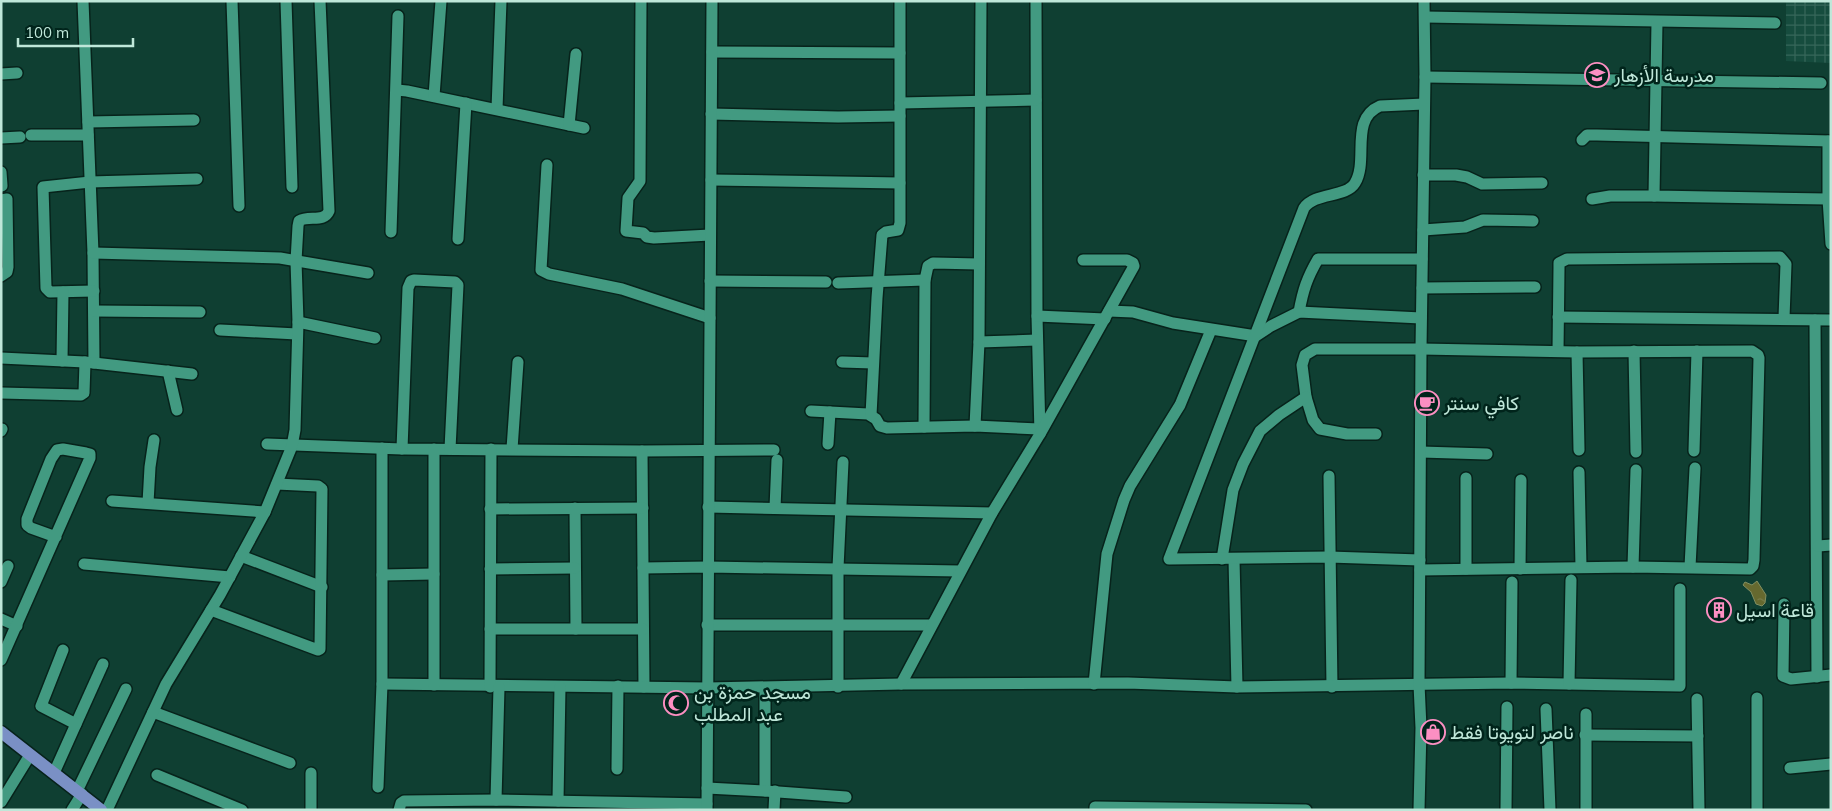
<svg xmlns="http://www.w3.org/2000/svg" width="1832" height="811" viewBox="0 0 1832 811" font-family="Mulish,Vazirmatn,sans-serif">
<defs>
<pattern id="industrial-grid" width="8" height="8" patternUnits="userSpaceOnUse" patternTransform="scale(1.25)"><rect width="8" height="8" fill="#164c3e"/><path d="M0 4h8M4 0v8" fill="none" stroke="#366659"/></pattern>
<pattern id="water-ripples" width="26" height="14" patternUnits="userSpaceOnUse" patternTransform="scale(1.25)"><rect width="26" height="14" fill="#66692f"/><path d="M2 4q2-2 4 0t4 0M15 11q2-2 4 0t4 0" fill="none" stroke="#7a7e4d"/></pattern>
</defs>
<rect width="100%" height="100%" fill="#0f3f32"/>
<!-- industrial -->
<polygon fill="url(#industrial-grid)" points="1786,1 1831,1 1831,63 1786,61"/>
<!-- water -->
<polygon fill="url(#water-ripples)" stroke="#818f62" points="1757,581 1766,595 1765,603 1762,606 1756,604 1751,592 1743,585 1745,582 1752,585"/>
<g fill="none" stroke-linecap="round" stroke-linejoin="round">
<defs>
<g id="minor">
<polyline points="83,1 93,253 94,363"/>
<polyline points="232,1 239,206"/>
<polyline points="286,1 292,187"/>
<polyline points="641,1 640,181 628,198 626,231 643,233 647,237 654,238 710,235"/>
<polyline points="1036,1 1037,316 1040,434"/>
<polyline points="1425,17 1775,23"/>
<polyline points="1657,22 1654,196 1828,199"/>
<polyline points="712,52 900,53"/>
<polyline points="1,74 17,73"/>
<polyline points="1425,77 1821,83"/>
<polyline points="397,90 407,91 584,128"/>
<polyline points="434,96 441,1"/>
<polyline points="900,103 1036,100"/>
<polyline points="497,109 501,1"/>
<polyline points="711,114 838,117 900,116"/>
<polyline points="88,122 194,120"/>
<polyline points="569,125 576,54"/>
<polyline points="31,135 88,135"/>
<polyline points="1,138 20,137"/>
<polyline points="1582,140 1587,135 1597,135 1831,141"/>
<polyline points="1828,141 1828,199 1831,244"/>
<polyline points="547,165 541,270 549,274 622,289 710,318"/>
<polyline points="1,172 2,186"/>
<polyline points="1423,175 1456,175 1467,177 1482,184 1542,183"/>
<polyline points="711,180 900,183"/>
<polyline points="1592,199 1610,196 1654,196"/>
<polyline points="1,200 7,199 8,267 7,272 1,276"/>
<polyline points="1423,230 1465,227 1483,220 1533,221"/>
<polyline points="391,232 398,16"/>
<polyline points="458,239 466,103"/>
<polyline points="93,253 280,258 368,273"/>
<polyline points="710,281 826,282"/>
<polyline points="838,283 925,280"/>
<polyline points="1422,288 1535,287"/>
<polyline points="94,291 50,292 46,288 43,187 90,182 197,179"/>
<polyline points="94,311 200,312"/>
<polyline points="1109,311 1133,312 1173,323 1256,336 1271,326 1299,312 1421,318"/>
<path d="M 1299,312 C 1303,290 1307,278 1318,259 L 1422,259"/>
<polyline points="1037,316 1105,319"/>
<polyline points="1558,317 1831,320"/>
<path d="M 1815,320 C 1815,439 1817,558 1817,677"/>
<polyline points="298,322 375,338"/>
<polyline points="220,330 297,334"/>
<polyline points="979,342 1037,340"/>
<polyline points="1558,351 1559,268 1559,263 1567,259 1780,257 1786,264 1784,318"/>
<polyline points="1634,351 1636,452"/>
<polyline points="1577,352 1579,450"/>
<polyline points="1,358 85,362 192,374"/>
<polyline points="62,361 63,292"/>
<polyline points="842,362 873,363"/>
<polyline points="168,371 177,410"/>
<polyline points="1,393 81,395 84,393 85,362"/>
<polyline points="811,411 868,414 876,419 880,426 887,428 975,426 1039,429"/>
<polyline points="871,415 877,298 882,235 886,232 898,230 900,223 900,1"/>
<polyline points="975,426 979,342 981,1"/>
<polyline points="924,427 925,280 928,266 933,263 979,264"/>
<polyline points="1,431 2,429"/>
<polyline points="1376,434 1347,434 1320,429 1313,420 1306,397 1302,365 1305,355 1315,349 1421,349 1577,352 1752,351 1758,355 1759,358 1754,560 1753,566 1750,569 1633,567 1420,570"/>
<polyline points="267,444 402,449 642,451 774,450"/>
<polyline points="828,444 830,412"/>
<polyline points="402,449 408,288 411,281 414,280 455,282 458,285 450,449"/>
<polyline points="512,449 518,362"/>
<polyline points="642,451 644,687"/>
<polyline points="1694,451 1697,351"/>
<polyline points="1421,452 1487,454"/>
<polyline points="1579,472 1581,567"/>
<polyline points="1329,476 1332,687"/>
<polyline points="112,501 265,512"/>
<polyline points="148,503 150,467 154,440"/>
<polyline points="708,507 992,513"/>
<polyline points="575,508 576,629"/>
<polyline points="775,508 777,460"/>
<polyline points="490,509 643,508"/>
<polyline points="1818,546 1831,545"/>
<polyline points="241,556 322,587"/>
<polyline points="1222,559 1233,490 1243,464 1260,431 1279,415 1306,397"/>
<polyline points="1234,559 1237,687"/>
<path d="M 1420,560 L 1329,557 L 1169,559 L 1304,208 C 1315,192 1346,198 1355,183 C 1369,160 1349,119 1380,106 L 1424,104"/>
<polyline points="84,564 230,577"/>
<polyline points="1633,567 1636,470"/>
<polyline points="1690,567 1695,468"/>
<polyline points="643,568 708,567 960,571"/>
<polyline points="490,569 575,568"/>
<polyline points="1466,569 1466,478"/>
<polyline points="1520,569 1521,480"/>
<polyline points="382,575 434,574"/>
<polyline points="1,582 8,566"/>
<polyline points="1784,604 1783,676 1791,679 1831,675"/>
<polyline points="211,610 318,650 320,649 322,489 318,486 277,484"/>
<polyline points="1,619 17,626"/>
<polyline points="707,625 931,625"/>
<polyline points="490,629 643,629"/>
<polyline points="1,660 90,458 90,454 86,453 63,449 57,450 51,459 27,519 27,525 31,528 56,537"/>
<polyline points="1511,683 1512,582"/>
<polyline points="382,684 708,688 901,684 1128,683 1237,687 1511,683 1680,686 1680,589"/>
<polyline points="901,684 992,513 1040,434 1134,266 1133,263 1127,260 1083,260"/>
<polyline points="1094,684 1107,554 1124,500 1130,486 1180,405 1211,330"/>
<polyline points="1569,684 1571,580"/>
<polyline points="434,685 434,449"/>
<polyline points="490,687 491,449"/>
<polyline points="838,687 838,568 843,462"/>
<polyline points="765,688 765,791"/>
<polyline points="1697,699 1699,810"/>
<polyline points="1546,709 1550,810"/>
<polyline points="153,712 290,763"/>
<polyline points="76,724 103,664"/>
<polyline points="1585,735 1698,736"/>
<polyline points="1790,768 1831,764"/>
<polyline points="617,769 618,686"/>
<polyline points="54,773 76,724 41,706 63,650"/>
<polyline points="311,773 311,810"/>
<polyline points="157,775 242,810"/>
<polyline points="378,787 382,684 382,448"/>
<polyline points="707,788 765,791 846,797"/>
<polyline points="77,791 126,689"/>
<polyline points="496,800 499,687"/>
<polyline points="558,801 560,687"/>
<polyline points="1,802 30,755"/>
<polyline points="72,810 82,794"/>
<path d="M 107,810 L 166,684 L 220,595 L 265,512 L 292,446 L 295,430 L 298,322 L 296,261 L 298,226 L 299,221 C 309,215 324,223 329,211 L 320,1"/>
<polyline points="399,810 401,803 404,801 496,800 707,804"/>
<polyline points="707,810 712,1"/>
<polyline points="774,810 775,791"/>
<polyline points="1095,810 1095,807 1306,810"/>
<polyline points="1419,810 1421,728 1419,684 1421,349 1425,77 1424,1"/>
<polyline points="1506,810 1507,707"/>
<polyline points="1586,810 1586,714"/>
<polyline points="1757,810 1757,698"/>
</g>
<polyline id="major" points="1,732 101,810"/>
</defs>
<!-- minor casing -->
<use href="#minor" stroke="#07231b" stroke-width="14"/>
<!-- major casing -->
<use href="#major" stroke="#07231b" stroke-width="15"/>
<!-- minor -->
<use href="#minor" stroke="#429a81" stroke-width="11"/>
<!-- major -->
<use href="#major" stroke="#7a90c5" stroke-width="12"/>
</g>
<!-- icons -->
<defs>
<symbol id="school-ring" viewBox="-11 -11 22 22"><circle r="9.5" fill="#00241b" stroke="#fc8fc2" stroke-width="1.5"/><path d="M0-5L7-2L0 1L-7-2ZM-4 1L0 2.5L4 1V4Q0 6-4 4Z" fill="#fc8fc2"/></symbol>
<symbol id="cafe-ring" viewBox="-11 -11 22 22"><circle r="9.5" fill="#00241b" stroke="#fc8fc2" stroke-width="1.5"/><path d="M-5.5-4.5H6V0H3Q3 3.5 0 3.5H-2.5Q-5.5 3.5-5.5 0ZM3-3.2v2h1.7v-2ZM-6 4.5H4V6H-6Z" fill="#fc8fc2"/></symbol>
<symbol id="building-ring" viewBox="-11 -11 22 22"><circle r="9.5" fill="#00241b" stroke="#fc8fc2" stroke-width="1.5"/><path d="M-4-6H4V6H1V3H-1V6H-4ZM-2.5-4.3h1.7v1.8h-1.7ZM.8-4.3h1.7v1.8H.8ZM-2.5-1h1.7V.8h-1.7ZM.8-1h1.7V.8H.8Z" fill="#fc8fc2"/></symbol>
<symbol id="mosque-ring" viewBox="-11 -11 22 22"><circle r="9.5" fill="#00241b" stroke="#fc8fc2" stroke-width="1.5"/><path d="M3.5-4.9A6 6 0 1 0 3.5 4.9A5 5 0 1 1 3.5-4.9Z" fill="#fc8fc2"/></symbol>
<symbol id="shop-ring" viewBox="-11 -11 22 22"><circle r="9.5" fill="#00241b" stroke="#fc8fc2" stroke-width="1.5"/><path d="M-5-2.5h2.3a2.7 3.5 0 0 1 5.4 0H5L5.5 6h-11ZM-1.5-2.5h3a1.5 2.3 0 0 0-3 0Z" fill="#fc8fc2"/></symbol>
</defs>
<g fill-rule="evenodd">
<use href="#school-ring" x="1583" y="61" width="28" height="28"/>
<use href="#cafe-ring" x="1413" y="389" width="28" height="28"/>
<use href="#building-ring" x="1705" y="596" width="28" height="28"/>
<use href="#mosque-ring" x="662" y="689" width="28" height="28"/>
<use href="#shop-ring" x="1419" y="718" width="28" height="28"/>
</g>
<g text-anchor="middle" stroke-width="5" stroke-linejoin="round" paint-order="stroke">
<!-- poi labels -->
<g font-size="19" fill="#bfe7d9" stroke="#00241b" text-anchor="start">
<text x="1614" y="82">مدرسة الأزهار</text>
<text x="1444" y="410">كافي سنتر</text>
<text x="1736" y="617">قاعة اسيل</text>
<text x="694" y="699">مسجد حمزة بن<tspan x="694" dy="22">عبد المطلب</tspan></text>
<text x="1450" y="739">ناصر لتويوتا فقط</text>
</g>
</g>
<!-- border -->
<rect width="1832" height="811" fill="none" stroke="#bfe7d9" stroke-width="5"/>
<!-- scale -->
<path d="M18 38v8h115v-8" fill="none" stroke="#bfe7d9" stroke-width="2.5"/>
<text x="25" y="38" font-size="15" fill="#bfe7d9" stroke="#00241b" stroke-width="4" paint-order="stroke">100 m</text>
</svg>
